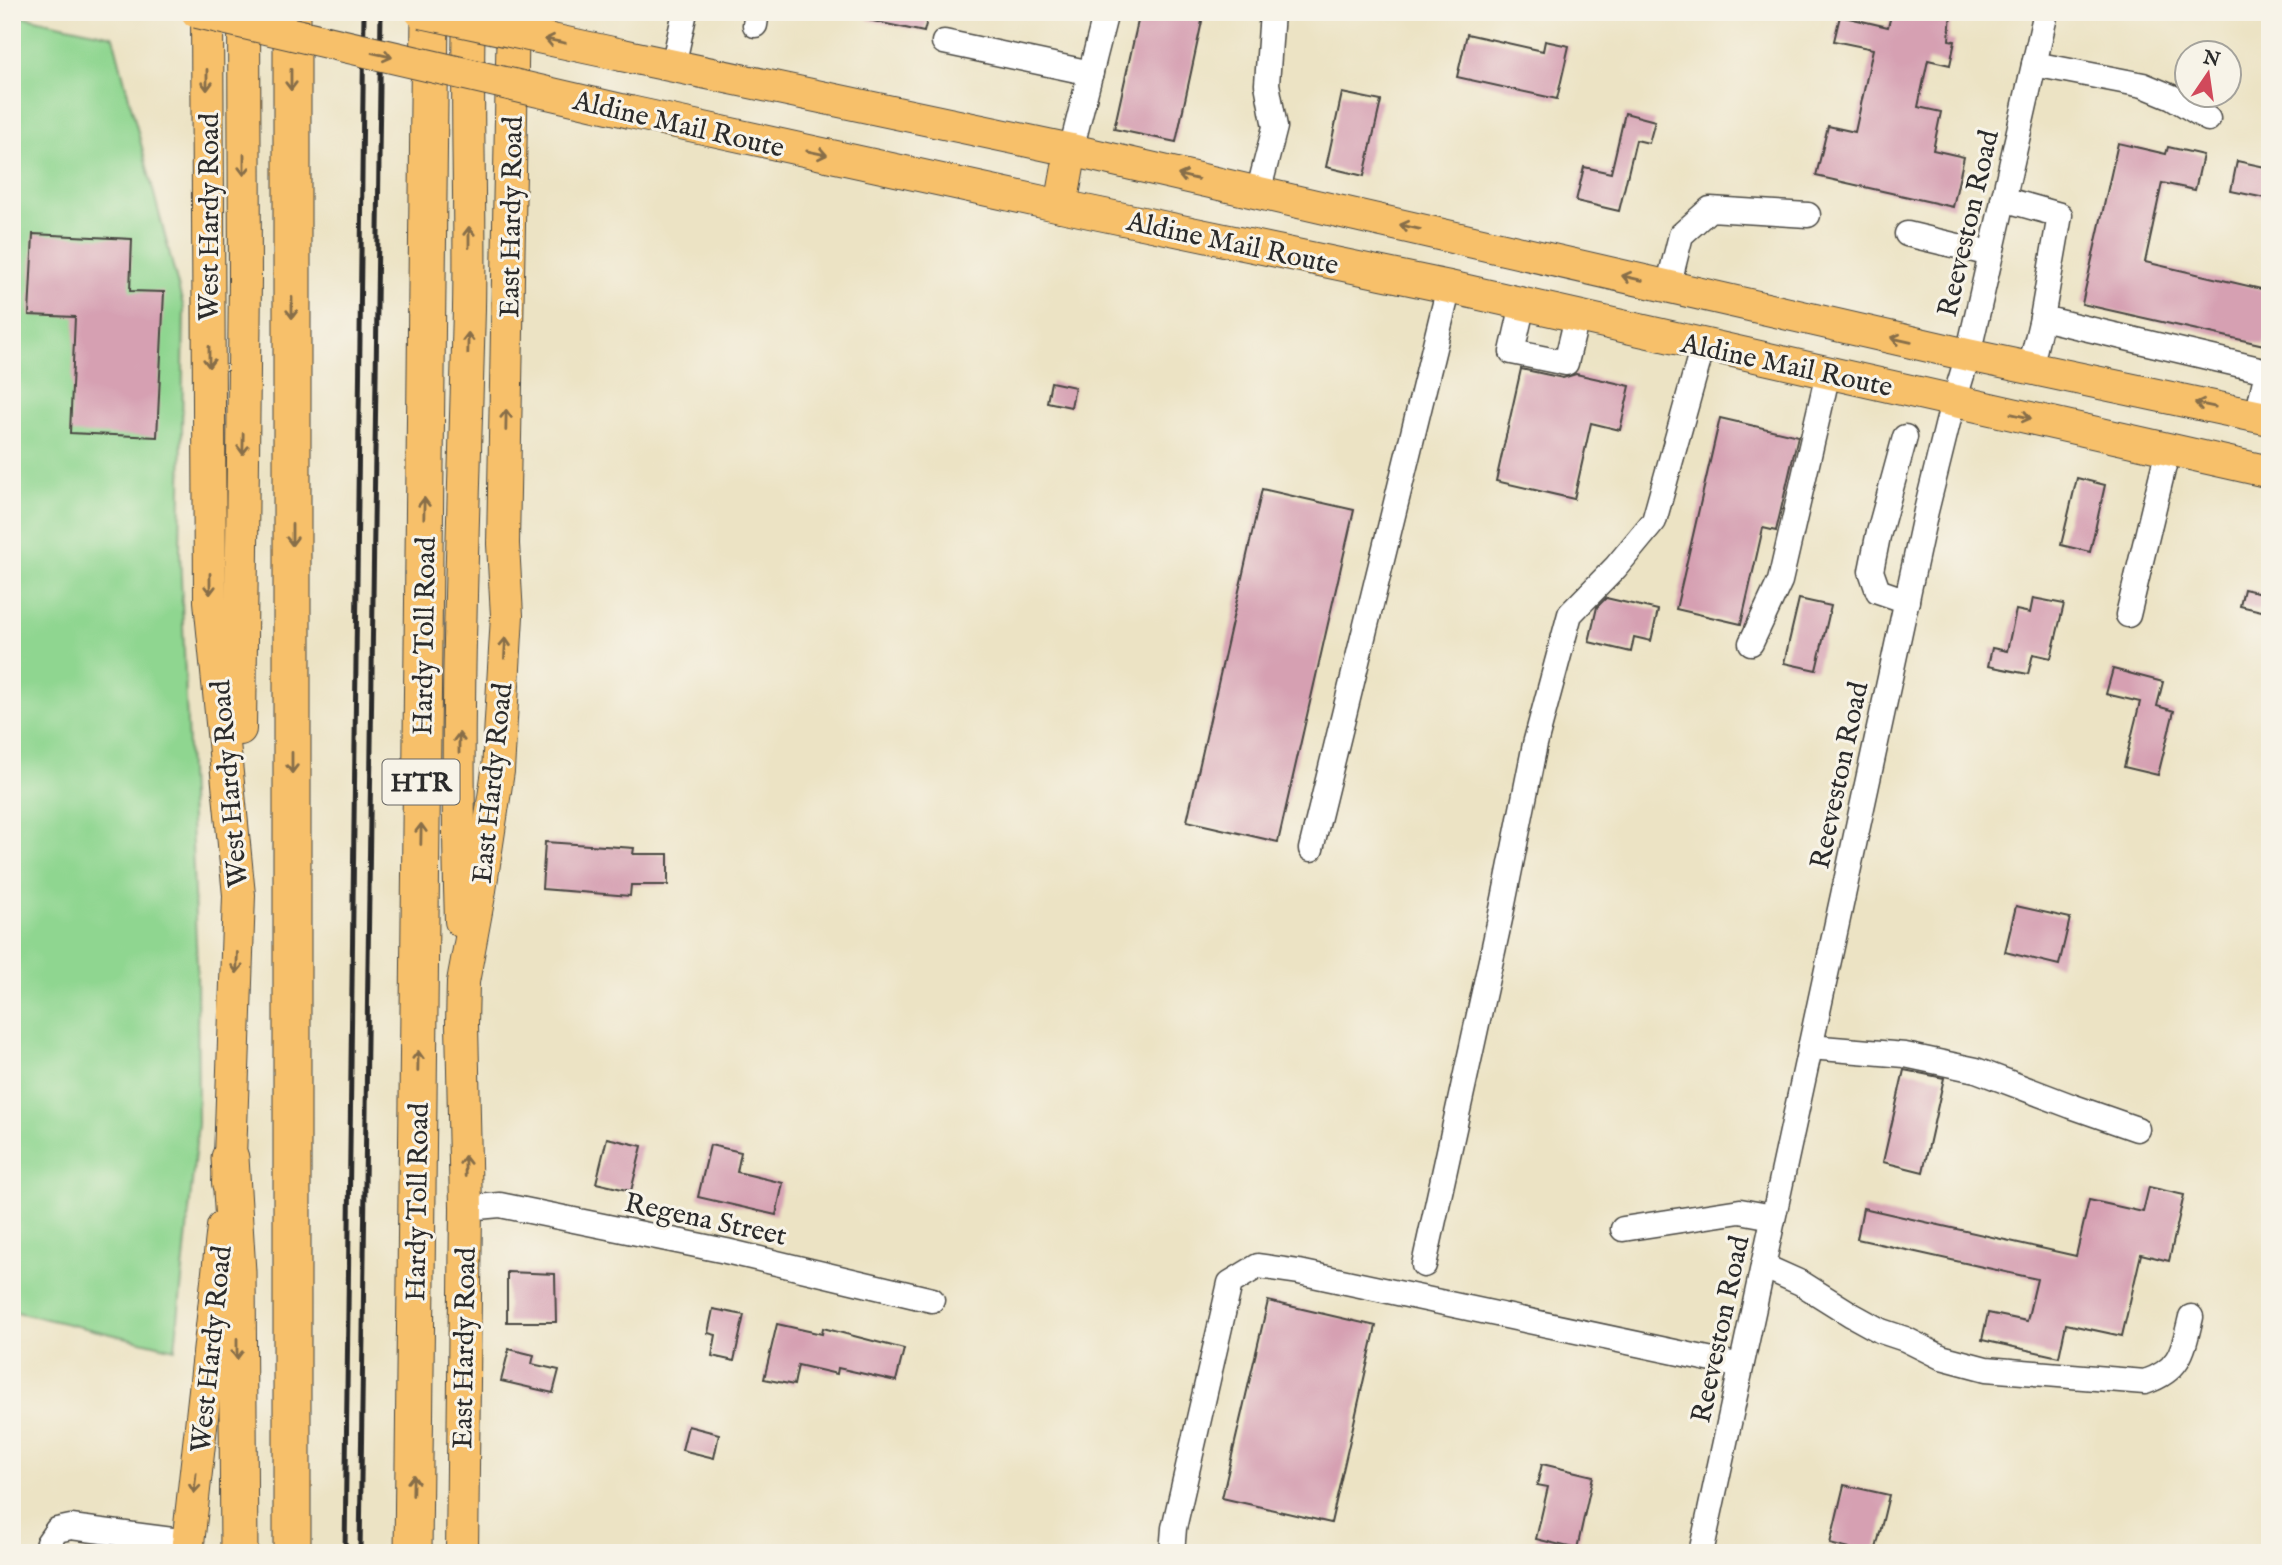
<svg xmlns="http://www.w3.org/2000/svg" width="2282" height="1565" viewBox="0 0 2282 1565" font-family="'IM FELL English',serif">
<rect width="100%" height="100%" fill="#f7f3e8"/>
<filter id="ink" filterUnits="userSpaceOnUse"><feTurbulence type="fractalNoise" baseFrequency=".0143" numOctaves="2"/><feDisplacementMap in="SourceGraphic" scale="14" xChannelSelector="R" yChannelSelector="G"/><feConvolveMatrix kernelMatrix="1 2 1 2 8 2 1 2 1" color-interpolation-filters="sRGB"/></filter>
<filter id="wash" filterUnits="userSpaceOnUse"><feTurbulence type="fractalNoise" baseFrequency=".00686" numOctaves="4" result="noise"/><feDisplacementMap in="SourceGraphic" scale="28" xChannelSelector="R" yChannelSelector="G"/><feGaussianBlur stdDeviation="1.57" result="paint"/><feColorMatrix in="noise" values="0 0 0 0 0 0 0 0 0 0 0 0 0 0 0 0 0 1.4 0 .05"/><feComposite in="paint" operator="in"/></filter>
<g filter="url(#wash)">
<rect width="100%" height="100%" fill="#ece3c4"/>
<!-- green -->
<polygon fill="#8fd690" stroke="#5d805e" stroke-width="2" points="12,14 113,36 184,309 180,553 197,966 198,1123 175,1349 12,1311"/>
<g id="blocks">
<!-- building -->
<g fill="#d6a0b2">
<polygon points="869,12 929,12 924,32 868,20"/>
<polygon points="1140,12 1204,12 1176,142 1114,129"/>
<polygon points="1892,12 1951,12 1949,40 1955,41 1950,65 1928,60 1918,107 1941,112 1933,150 1964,157 1953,207 1816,176 1828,126 1855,132 1873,49 1834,41 1840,16 1888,27"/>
<polygon points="1467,34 1543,51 1545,41 1569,46 1557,99 1457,77"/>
<polygon points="1342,93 1381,101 1364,176 1326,167"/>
<polygon points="1625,113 1655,121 1649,143 1636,140 1619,211 1576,201 1584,167 1611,173"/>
<polygon points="2118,143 2166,154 2168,147 2203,155 2195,190 2162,183 2145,262 2270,291 2270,319 2264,345 2082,304"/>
<polygon points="2237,161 2270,168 2270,199 2231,191"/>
<polygon points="33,234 132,239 130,291 164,292 157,437 70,433 75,317 29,315"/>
<polygon points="1521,369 1563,378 1576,374 1630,386 1620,430 1591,423 1574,499 1496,481"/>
<polygon points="1051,382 1075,387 1071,407 1047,402"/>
<polygon points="1720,418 1798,436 1776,531 1763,528 1741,624 1676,609"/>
<polygon points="2077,478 2105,485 2090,552 2061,545"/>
<polygon points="1262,489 1354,510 1278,842 1187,821"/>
<polygon points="2244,589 2270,595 2270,613 2240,606"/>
<polygon points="1606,598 1658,610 1651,641 1634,637 1631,652 1589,642 1597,607"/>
<polygon points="2033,598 2064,604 2051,658 2033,654 2028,674 1988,666 1992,648 2007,651 2016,610 2030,613"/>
<polygon points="1799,599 1831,606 1816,670 1784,663"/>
<polygon points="2113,669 2163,682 2157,706 2174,711 2158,775 2124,767 2140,702 2106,694"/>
<polygon points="545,842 634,848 633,854 668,854 668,885 631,885 630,896 542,889"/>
<polygon points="2016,906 2070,918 2059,965 2005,952"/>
<polygon points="1904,1070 1944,1078 1923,1172 1883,1162"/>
<polygon points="607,1138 642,1146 631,1191 596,1183"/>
<polygon points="710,1145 741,1152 737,1172 783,1183 776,1215 698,1197"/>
<polygon points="2149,1187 2184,1195 2169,1261 2141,1254 2122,1336 2066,1324 2059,1357 1982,1340 1988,1313 2027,1321 2037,1279 1857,1239 1863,1208 2076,1256 2089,1200 2143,1212"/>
<polygon points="507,1272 555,1274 556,1322 507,1322"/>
<polygon points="1268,1301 1376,1326 1331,1523 1222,1498"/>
<polygon points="713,1309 744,1315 734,1361 712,1356 716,1335 708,1333"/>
<polygon points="777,1324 822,1334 823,1328 904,1349 896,1381 838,1368 837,1374 798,1365 794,1385 764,1379"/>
<polygon points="509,1349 534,1355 532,1364 559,1370 553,1393 501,1381"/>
<polygon points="688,1426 719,1434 714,1458 682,1450"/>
<polygon points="1542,1464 1593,1476 1577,1549 1536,1539 1548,1487 1537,1485"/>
<polygon points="1844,1485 1889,1495 1875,1553 1865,1553 1830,1544"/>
</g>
</g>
</g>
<g filter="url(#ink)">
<use href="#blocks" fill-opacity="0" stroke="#484742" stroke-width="2"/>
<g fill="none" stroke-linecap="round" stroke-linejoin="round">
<defs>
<g id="minor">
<polyline points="755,25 757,12"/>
<polyline points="944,42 1091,73"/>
<polyline points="2034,64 2143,85 2172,97 2208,119"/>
<polyline points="673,66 685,12"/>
<polyline points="1071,150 1106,12"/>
<polyline points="1258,193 1275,127 1267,84 1272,12"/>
<polyline points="2003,199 2060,215 2042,318 2267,371 2257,417"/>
<polyline points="1907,234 1991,254"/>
<polyline points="1668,287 1681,235 1710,209 1808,215"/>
<polyline points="1523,304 1512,352 1566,363 1577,317"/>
<polyline points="2030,369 2042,318"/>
<polyline points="1905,437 1878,536 1871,571 1878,591 1907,601"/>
<polyline points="2128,615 2168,449"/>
<polyline points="1751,643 1780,581 1828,373"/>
<polyline points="1311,849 1449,287"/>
<polyline points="1810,1047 1905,1055 1976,1070 2071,1106 2137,1129"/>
<polyline points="466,1208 500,1205 726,1251 932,1300"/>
<polyline points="1623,1229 1740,1211 1773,1217"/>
<polyline points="1424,1265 1500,919 1535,744 1570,614 1616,567 1654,521 1703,345"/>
<path d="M 1763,1266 L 1801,1283 L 1852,1315 L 1881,1331 L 1905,1339 L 1941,1357 L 1986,1369 L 2145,1382 C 2181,1370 2183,1350 2191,1317"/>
<polyline points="45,1553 48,1543 57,1530 71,1527 188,1542"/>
<polyline points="1172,1553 1174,1528 1230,1283 1258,1266 1299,1272 1741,1366"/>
<polyline points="1701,1553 1926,511 1949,418 1968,355 2046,12"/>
</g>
<g id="major">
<polyline points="207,12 210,601 239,895 230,1158 228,1183"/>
<polyline points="622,55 1071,150 1968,355 2270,419"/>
<polyline points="630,112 1061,206 1449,287 2270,472"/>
<polyline points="1061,206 1071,150"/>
<polyline points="240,729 245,278 244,12"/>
<path d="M 461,921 C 454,717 464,513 469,308 C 471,210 466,111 469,12"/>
<polyline points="187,1553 223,1227"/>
<polyline points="462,1553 466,1208 462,1024 463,982 480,890 498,771 507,616 503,544 513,12"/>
</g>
<g id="highway">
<polyline points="230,1158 237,1272 239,1553"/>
<polyline points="292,1553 292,12"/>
<polyline points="413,1553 430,12"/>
</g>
</defs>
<!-- minor casing -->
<use href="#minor" stroke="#484742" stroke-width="27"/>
<!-- major casing -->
<use href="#major" stroke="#484742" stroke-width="34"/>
<!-- highway casing -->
<use href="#highway" stroke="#484742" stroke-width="39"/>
<!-- minor -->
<use href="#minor" stroke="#fff" stroke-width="24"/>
<!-- major -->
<use href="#major" stroke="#f7c06b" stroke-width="32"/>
<!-- highway -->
<use href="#highway" stroke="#f7c06b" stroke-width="37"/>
<!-- rail -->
<g stroke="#2b2b2b" stroke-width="5">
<polyline points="345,1553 364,12"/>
<polyline points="360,1553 381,12"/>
</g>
<defs>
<g id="major-bridge">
<polyline points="197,12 630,112"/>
<polyline points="421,12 622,55"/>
</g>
</defs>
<!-- major-bridge casing -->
<use href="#major-bridge" stroke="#484742" stroke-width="34" stroke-linecap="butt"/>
<!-- major-bridge -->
<use href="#major-bridge" stroke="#f7c06b" stroke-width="32"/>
</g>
<!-- one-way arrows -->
<defs><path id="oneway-shaft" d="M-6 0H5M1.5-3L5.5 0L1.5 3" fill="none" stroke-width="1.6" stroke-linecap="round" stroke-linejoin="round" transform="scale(1.75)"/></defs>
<g stroke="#876e48">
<use href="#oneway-shaft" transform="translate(555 41) rotate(-168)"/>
<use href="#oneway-shaft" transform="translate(382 55) rotate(13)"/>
<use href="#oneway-shaft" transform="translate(207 80) rotate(90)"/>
<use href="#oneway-shaft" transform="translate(291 80) rotate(90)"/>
<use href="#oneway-shaft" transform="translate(817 153) rotate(12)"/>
<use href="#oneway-shaft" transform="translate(244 165) rotate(90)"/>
<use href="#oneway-shaft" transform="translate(1188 177) rotate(-167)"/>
<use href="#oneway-shaft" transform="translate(1410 227) rotate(-167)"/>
<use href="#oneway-shaft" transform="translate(469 237) rotate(-90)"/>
<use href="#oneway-shaft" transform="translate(1632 278) rotate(-167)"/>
<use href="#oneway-shaft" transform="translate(292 308) rotate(90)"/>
<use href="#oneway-shaft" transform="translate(1901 340) rotate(-167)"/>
<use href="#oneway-shaft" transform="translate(468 343) rotate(-89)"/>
<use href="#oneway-shaft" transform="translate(209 357) rotate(90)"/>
<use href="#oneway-shaft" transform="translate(2205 405) rotate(-168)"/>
<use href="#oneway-shaft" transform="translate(2021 416) rotate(13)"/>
<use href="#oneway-shaft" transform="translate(506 420) rotate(-89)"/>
<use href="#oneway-shaft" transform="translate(243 444) rotate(91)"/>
<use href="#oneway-shaft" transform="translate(424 508) rotate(-89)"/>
<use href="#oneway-shaft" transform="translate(292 535) rotate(90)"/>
<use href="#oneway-shaft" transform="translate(210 584) rotate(90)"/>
<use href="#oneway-shaft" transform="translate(505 648) rotate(-87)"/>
<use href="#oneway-shaft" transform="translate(459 743) rotate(-90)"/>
<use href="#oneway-shaft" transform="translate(292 763) rotate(90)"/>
<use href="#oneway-shaft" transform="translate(421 834) rotate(-89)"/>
<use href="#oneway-shaft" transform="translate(237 963) rotate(92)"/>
<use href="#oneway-shaft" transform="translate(418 1061) rotate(-89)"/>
<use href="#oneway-shaft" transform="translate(465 1166) rotate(-91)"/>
<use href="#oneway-shaft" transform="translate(237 1349) rotate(90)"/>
<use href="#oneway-shaft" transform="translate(195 1483) rotate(96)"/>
<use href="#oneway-shaft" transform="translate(413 1485) rotate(-89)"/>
</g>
</g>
<g text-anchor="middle" stroke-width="6" stroke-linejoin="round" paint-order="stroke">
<!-- shield labels -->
<rect fill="#f7f3e8" stroke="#686764" stroke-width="2" x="382.5" y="759.5" width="77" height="45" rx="5"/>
<g font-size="26" font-weight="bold" fill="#2b2b2b">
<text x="421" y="791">HTR</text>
</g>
<!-- street labels -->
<g font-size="28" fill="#2b2b2b" stroke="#f7f3e8">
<text transform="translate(679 123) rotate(13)" y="10">Aldine Mail Route</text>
<text transform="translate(208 217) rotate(-90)" y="10">West Hardy Road</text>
<text transform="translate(510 217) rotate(-89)" y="10">East Hardy Road</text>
<text transform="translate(1967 223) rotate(-77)" y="10">Reeveston Road</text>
<text transform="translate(1233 242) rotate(12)" y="10">Aldine Mail Route</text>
<text transform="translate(1787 364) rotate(12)" y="10">Aldine Mail Route</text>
<text transform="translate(423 636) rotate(-89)" y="10">Hardy Toll Road</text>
<text transform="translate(1838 775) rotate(-78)" y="10">Reeveston Road</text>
<text transform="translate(491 783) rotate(-84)" y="10">East Hardy Road</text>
<text transform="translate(228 784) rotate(-95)" y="10">West Hardy Road</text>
<text transform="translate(416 1202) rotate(-89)" y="10">Hardy Toll Road</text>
<text transform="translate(706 1218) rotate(12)" y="10">Regena Street</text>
<text transform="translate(1719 1329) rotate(-78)" y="10">Reeveston Road</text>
<text transform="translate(463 1348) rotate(-89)" y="10">East Hardy Road</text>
<text transform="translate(210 1349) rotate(-84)" y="10">West Hardy Road</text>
</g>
</g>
<!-- margin -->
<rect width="2282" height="1565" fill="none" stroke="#f7f3e8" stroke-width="42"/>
<!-- north arrow -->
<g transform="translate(2208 74) rotate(13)"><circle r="33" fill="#f7f3e8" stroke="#a5a39c" stroke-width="2"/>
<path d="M0-5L12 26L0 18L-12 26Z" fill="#d1495b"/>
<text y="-10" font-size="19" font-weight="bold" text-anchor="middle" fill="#2b2b2b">N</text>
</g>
</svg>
